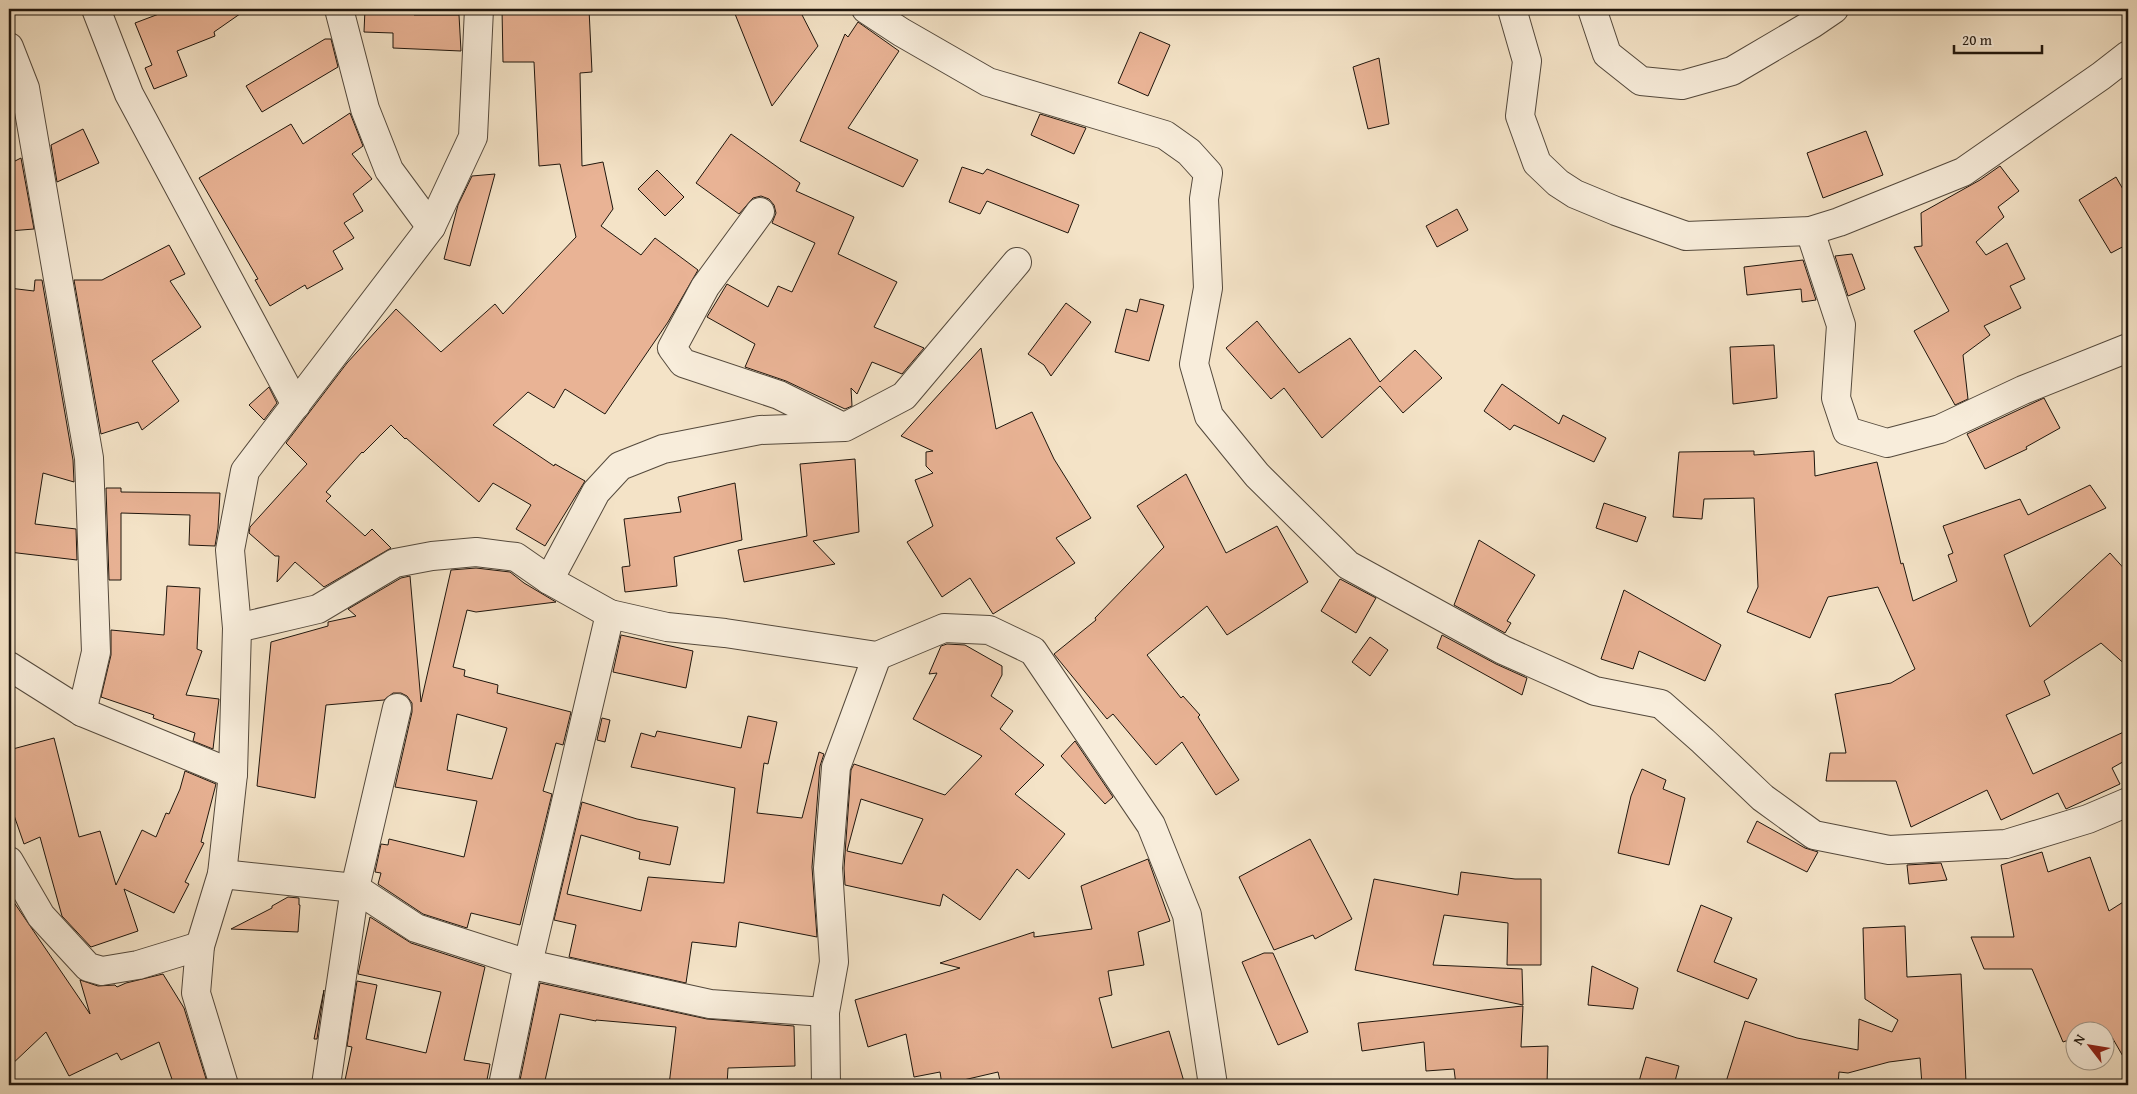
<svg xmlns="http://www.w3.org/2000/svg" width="2137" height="1094" viewBox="0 0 2137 1094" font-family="'Gentium Book Plus',serif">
<rect width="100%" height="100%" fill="#f4e3c7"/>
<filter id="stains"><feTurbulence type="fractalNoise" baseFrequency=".004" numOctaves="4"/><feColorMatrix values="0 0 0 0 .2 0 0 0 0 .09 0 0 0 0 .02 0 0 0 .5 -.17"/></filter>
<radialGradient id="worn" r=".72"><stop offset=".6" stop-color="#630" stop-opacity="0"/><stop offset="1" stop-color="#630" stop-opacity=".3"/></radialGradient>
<!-- building -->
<g fill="#e9b395" stroke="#1f160d" fill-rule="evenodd">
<polygon points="172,9 247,9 214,32 215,36 177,51 187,76 154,89 145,68 152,65 135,23"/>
<polygon points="365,9 414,9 414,15 459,15 461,51 393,48 393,33 364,32"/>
<polygon points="502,9 589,9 592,72 580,73 582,166 603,162 613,209 601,226 641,255 655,238 698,270 668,322 605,414 565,389 554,408 528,392 493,425 554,466 555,464 585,481 545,546 516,529 531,505 493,483 479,502 406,438 405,439 391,425 363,453 362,452 326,492 331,496 326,501 365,536 372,529 391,548 324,587 295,562 277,582 279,556 275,556 249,533 250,527 307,464 286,443 347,363 396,309 441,352 495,304 503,314 576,237 560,164 539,166 534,62 503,62"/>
<polygon points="733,9 799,9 818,46 772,106"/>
<polygon points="858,22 899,51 848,128 918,160 903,187 800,141 845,34 848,37"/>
<polygon points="1140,32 1170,45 1148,96 1118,83"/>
<polygon points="325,39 331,39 338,67 262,112 246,86"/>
<polygon points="1379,58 1389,124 1368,129 1353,67"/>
<polygon points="350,113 363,146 352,154 372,179 353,194 363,211 344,223 354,238 333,251 343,269 307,289 305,285 270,306 255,280 258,279 199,178 291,124 303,144"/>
<polygon points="1040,114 1086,128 1074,154 1031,135"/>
<polygon points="83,129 99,163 57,182 51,145"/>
<polygon points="1866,131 1883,175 1823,198 1807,153"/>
<polygon points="731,134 800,183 796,191 854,217 838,254 897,282 874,327 924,348 902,374 872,362 857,394 851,388 852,406 845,409 786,381 745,367 755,344 707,317 727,284 768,307 778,286 792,292 815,243 772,223 776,213 774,205 769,199 761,196 753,198 739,214 696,183"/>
<polygon points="21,158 34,229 9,231 9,164"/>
<polygon points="2000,166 2019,191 1998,207 2004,217 1976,242 1986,255 2007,243 2025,279 2010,286 2021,308 1984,326 1990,335 1963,355 1968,399 1955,405 1914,331 1949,311 1914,247 1922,246 1921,213 1980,180"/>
<polygon points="962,167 983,174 987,169 1079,205 1068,233 987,201 980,214 949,202"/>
<polygon points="657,170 684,197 665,216 638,189"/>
<polygon points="495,174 470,266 444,259 458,205 472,176"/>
<polygon points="2116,177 2128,198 2128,244 2111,253 2079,200"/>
<polygon points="1457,209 1468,230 1437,247 1426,226"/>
<polygon points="169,245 185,274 170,281 201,327 152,361 179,401 142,430 138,422 101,434 74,280 102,280"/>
<polygon points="1852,254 1865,289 1848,296 1835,256"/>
<polygon points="1803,260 1816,300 1802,302 1801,289 1747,295 1744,267"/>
<polygon points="35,280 42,280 73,460 74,482 43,473 35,524 76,529 77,560 9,552 9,288 34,291"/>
<polygon points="1140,299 1164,305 1149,361 1115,352 1126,309 1137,312"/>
<polygon points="1066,303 1091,322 1051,376 1044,365 1028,354"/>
<polygon points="1257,321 1299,373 1350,338 1380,382 1415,350 1442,378 1403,413 1380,386 1322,438 1284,388 1271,399 1226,348"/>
<polygon points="1774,345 1777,398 1733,404 1730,347"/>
<polygon points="981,348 996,429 1032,412 1054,459 1091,518 1056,538 1075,563 993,614 970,578 942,597 907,542 933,526 915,480 933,473 926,466 926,452 933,451 901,436"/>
<polygon points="1502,384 1559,424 1563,415 1606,438 1594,462 1514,425 1510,430 1484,411"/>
<polygon points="269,387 277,403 264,420 249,405"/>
<polygon points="2044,398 2060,428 2026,447 2027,449 1985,469 1967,434"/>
<polygon points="1754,451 1754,455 1814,451 1815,476 1877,462 1901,564 1903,563 1913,601 1957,581 1948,555 1953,553 1943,526 2020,499 2028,515 2090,485 2106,508 2004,555 2030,627 2110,553 2128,573 2128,667 2101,643 2044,681 2050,695 2006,715 2033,774 2128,730 2128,759 2112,768 2120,784 2066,809 2058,793 2001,820 1987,790 1911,827 1896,781 1826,781 1830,753 1846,753 1835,694 1891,683 1915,669 1878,587 1828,597 1810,638 1747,612 1758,587 1754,498 1704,499 1702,519 1673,517 1679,452"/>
<polygon points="855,459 859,532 813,541 835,564 744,582 738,550 807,536 800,464"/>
<polygon points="1186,474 1226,553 1277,526 1308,582 1227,635 1207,606 1147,655 1181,698 1183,696 1200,715 1198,717 1239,780 1216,795 1182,742 1156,765 1113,714 1107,719 1054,654 1096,620 1095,618 1164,547 1137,506"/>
<polygon points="735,483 742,540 674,557 677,586 625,592 622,567 630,566 624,519 681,512 678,497"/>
<polygon points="106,488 121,488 121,492 220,493 218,528 215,546 189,545 190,515 121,513 121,580 109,580"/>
<polygon points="1604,503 1646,517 1637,542 1596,528"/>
<polygon points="1479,540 1535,575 1507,621 1511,623 1505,633 1454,605"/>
<path d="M 476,568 L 510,572 L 524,583 L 556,602 L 476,612 L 467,610 L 453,667 L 465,670 L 464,676 L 498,685 L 497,693 L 571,712 L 563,745 L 556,743 L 543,791 L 552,794 L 520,925 L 471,913 L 467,928 L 423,914 L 378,884 L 381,873 L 375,872 L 381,844 L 388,845 L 389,839 L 464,857 L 477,801 L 395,787 L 412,712 L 412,703 L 407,696 L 401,693 L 393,693 L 384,700 L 326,705 L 315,798 L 257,786 L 271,642 L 328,626 L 328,622 L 356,616 L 348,609 L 401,578 L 410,576 L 421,702 L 451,570 ZM 457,714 L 507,728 L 492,779 L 447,770 Z"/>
<polygon points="1340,579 1376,598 1356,633 1321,611"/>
<polygon points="167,586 200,588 197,649 202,651 186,695 219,699 213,749 193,741 195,733 153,718 154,715 101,697 111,655 111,630 164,635"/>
<polygon points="1624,590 1721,645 1705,681 1639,651 1633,669 1601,659"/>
<polygon points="621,635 693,651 686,688 613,672"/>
<polygon points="1442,635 1496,664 1527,678 1522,695 1437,648"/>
<polygon points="1370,637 1388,650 1370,676 1352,662"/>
<path d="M 947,644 L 965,645 L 1002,666 L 1002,675 L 991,696 L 1013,711 L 1000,729 L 1044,765 L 1015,794 L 1065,834 L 1029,879 L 1017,869 L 980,920 L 943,894 L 940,906 L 845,885 L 844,868 L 851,770 L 854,764 L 945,795 L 982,756 L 913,719 L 937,673 L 929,674 L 941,646 ZM 861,799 L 923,819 L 902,864 L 847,851 Z"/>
<polygon points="748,716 777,722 768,764 764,763 757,813 802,818 819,752 824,754 820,766 812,867 817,937 739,922 736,947 692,942 686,983 569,957 576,925 554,920 582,802 637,819 678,827 670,865 639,859 640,852 581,835 567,894 641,911 648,877 724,883 735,788 631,767 641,733 655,737 657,731 741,748"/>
<polygon points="602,718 610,720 605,742 597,740"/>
<polygon points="54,738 79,837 100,831 116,885 142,830 156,837 166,813 169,814 180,789 185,771 216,784 201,842 204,843 185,882 189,884 174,913 124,889 138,931 91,947 62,916 40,837 24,844 9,801 9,750"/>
<polygon points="1075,741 1113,797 1105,804 1061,756"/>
<polygon points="1642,769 1666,780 1663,789 1685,798 1669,865 1618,853 1631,796"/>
<polygon points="1757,821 1805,848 1818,852 1807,872 1747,842"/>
<polygon points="1310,839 1352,919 1315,939 1313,935 1274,950 1239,877"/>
<polygon points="2042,852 2048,872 2090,857 2109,911 2128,899 2128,1065 2109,1032 2074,1032 2074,1038 2063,1042 2032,969 1984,969 1971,937 2014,937 2001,865"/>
<polygon points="1148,859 1170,921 1138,932 1144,965 1108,971 1112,995 1099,998 1112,1048 1169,1031 1185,1085 1001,1085 998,1072 942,1085 940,1072 914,1077 906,1034 868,1047 855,1000 960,968 940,963 1034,932 1034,937 1092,929 1081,886"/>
<polygon points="1941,863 1947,880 1909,884 1907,865"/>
<polygon points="1461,872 1515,879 1541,879 1541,965 1507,965 1508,923 1444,915 1433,965 1522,969 1523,1005 1355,970 1374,879 1458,895"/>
<polygon points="9,895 90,1014 80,980 98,986 115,985 117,987 126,983 163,974 184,1008 208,1085 174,1085 159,1042 121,1060 117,1053 69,1076 46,1032 9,1067"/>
<polygon points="288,897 299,898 299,905 300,905 298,932 231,929 272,908 272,906"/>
<polygon points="1701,905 1732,918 1714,962 1757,979 1748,999 1677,971"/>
<polygon points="370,917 411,943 485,967 464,1060 490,1064 486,1085 344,1085 352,1047 347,1046 357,981 377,985 366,1039 426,1053 441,992 358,974"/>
<polygon points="1905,926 1907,977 1961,974 1966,1082 1922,1085 1920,1058 1889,1062 1848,1073 1839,1072 1838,1085 1725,1085 1745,1021 1797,1038 1858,1050 1859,1019 1892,1032 1898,1020 1865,999 1863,928"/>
<polygon points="1264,953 1273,953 1308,1032 1278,1045 1242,962"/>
<polygon points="1592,966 1638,988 1633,1009 1588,1005"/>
<polygon points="540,983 707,1019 794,1026 795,1066 728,1068 727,1085 669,1085 676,1027 596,1020 596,1021 560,1014 544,1085 519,1085"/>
<polygon points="324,990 317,1039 314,1039"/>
<polygon points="1523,1006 1521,1047 1548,1046 1547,1085 1456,1085 1454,1069 1426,1071 1424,1042 1362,1051 1358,1023"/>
<polygon points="1646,1057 1679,1066 1674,1085 1638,1085"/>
</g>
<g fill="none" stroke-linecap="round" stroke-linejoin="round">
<defs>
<g id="minor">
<polyline points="96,9 129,94 296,405"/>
<polyline points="339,9 365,109 389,170 431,227"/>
<polyline points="866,9 901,32 988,82 1165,135 1189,152 1208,173 1204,199 1208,288 1194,364 1209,416 1257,475 1348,565 1503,650 1595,691 1661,704 1703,741 1763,798 1814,835 1889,850 2006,844 2088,819 2128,802"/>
<polyline points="1512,9 1527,61 1520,116 1537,163 1558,183 1575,194 1616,211 1686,236 1810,231 1839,222 1963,172 2101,76 2128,55"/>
<polyline points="1592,9 1607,54 1641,81 1682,85 1732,71 1812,24 1834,9"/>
<polyline points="9,47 25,88 89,458 96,652 82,712"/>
<polyline points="760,212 705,287 672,348 683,363 779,395 841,426"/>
<polyline points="1810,231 1841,325 1836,398 1847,431 1887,443 1940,429 2023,390 2128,348"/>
<polyline points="549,580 596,492 620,466 663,449 760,430 845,427 904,396 1017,262"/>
<polyline points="237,628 318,609 395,563 432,556 476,552 516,557 549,580 610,614 667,627 725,633 877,656 944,628 989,630 1033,651 1151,825 1187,915 1213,1085"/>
<polyline points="9,666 82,712 233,774"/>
<polyline points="9,861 41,916 88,967 102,971 138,965 200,946"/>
<polyline points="222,874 355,888 416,928 528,964 710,1004 825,1012"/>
<polyline points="224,1085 196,993 200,946 222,874 233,774 237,628 230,550 245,471 431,227 473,137 479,9"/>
<polyline points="326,1085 355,888 397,708"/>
<polyline points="503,1085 528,964 610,614"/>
<polyline points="826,1085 825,1012 834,962 828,868 836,767 877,656"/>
</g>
</defs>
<!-- minor casing -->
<use href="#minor" stroke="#54493c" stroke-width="30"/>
<!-- minor -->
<use href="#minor" stroke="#f8eddb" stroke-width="28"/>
</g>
<!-- margin -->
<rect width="2137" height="1094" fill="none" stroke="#f4e3c7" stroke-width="30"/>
<rect x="10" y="10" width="2117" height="1074" fill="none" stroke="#1f160d" stroke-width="2.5"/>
<rect x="15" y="15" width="2107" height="1064" fill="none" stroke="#1f160d"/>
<!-- north arrow -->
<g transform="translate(2090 1046) rotate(301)"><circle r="24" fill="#f8eddb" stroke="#a19789"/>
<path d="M0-4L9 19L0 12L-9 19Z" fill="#8f2418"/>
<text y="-8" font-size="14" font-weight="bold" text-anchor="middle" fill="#1f160d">N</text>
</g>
<!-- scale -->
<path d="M1954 45v8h88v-8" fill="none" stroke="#1f160d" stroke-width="2.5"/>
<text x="1962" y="45" font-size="15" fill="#1f160d" stroke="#f8eddb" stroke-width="4" paint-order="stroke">20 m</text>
<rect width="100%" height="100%" filter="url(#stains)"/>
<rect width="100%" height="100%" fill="url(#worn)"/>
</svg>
